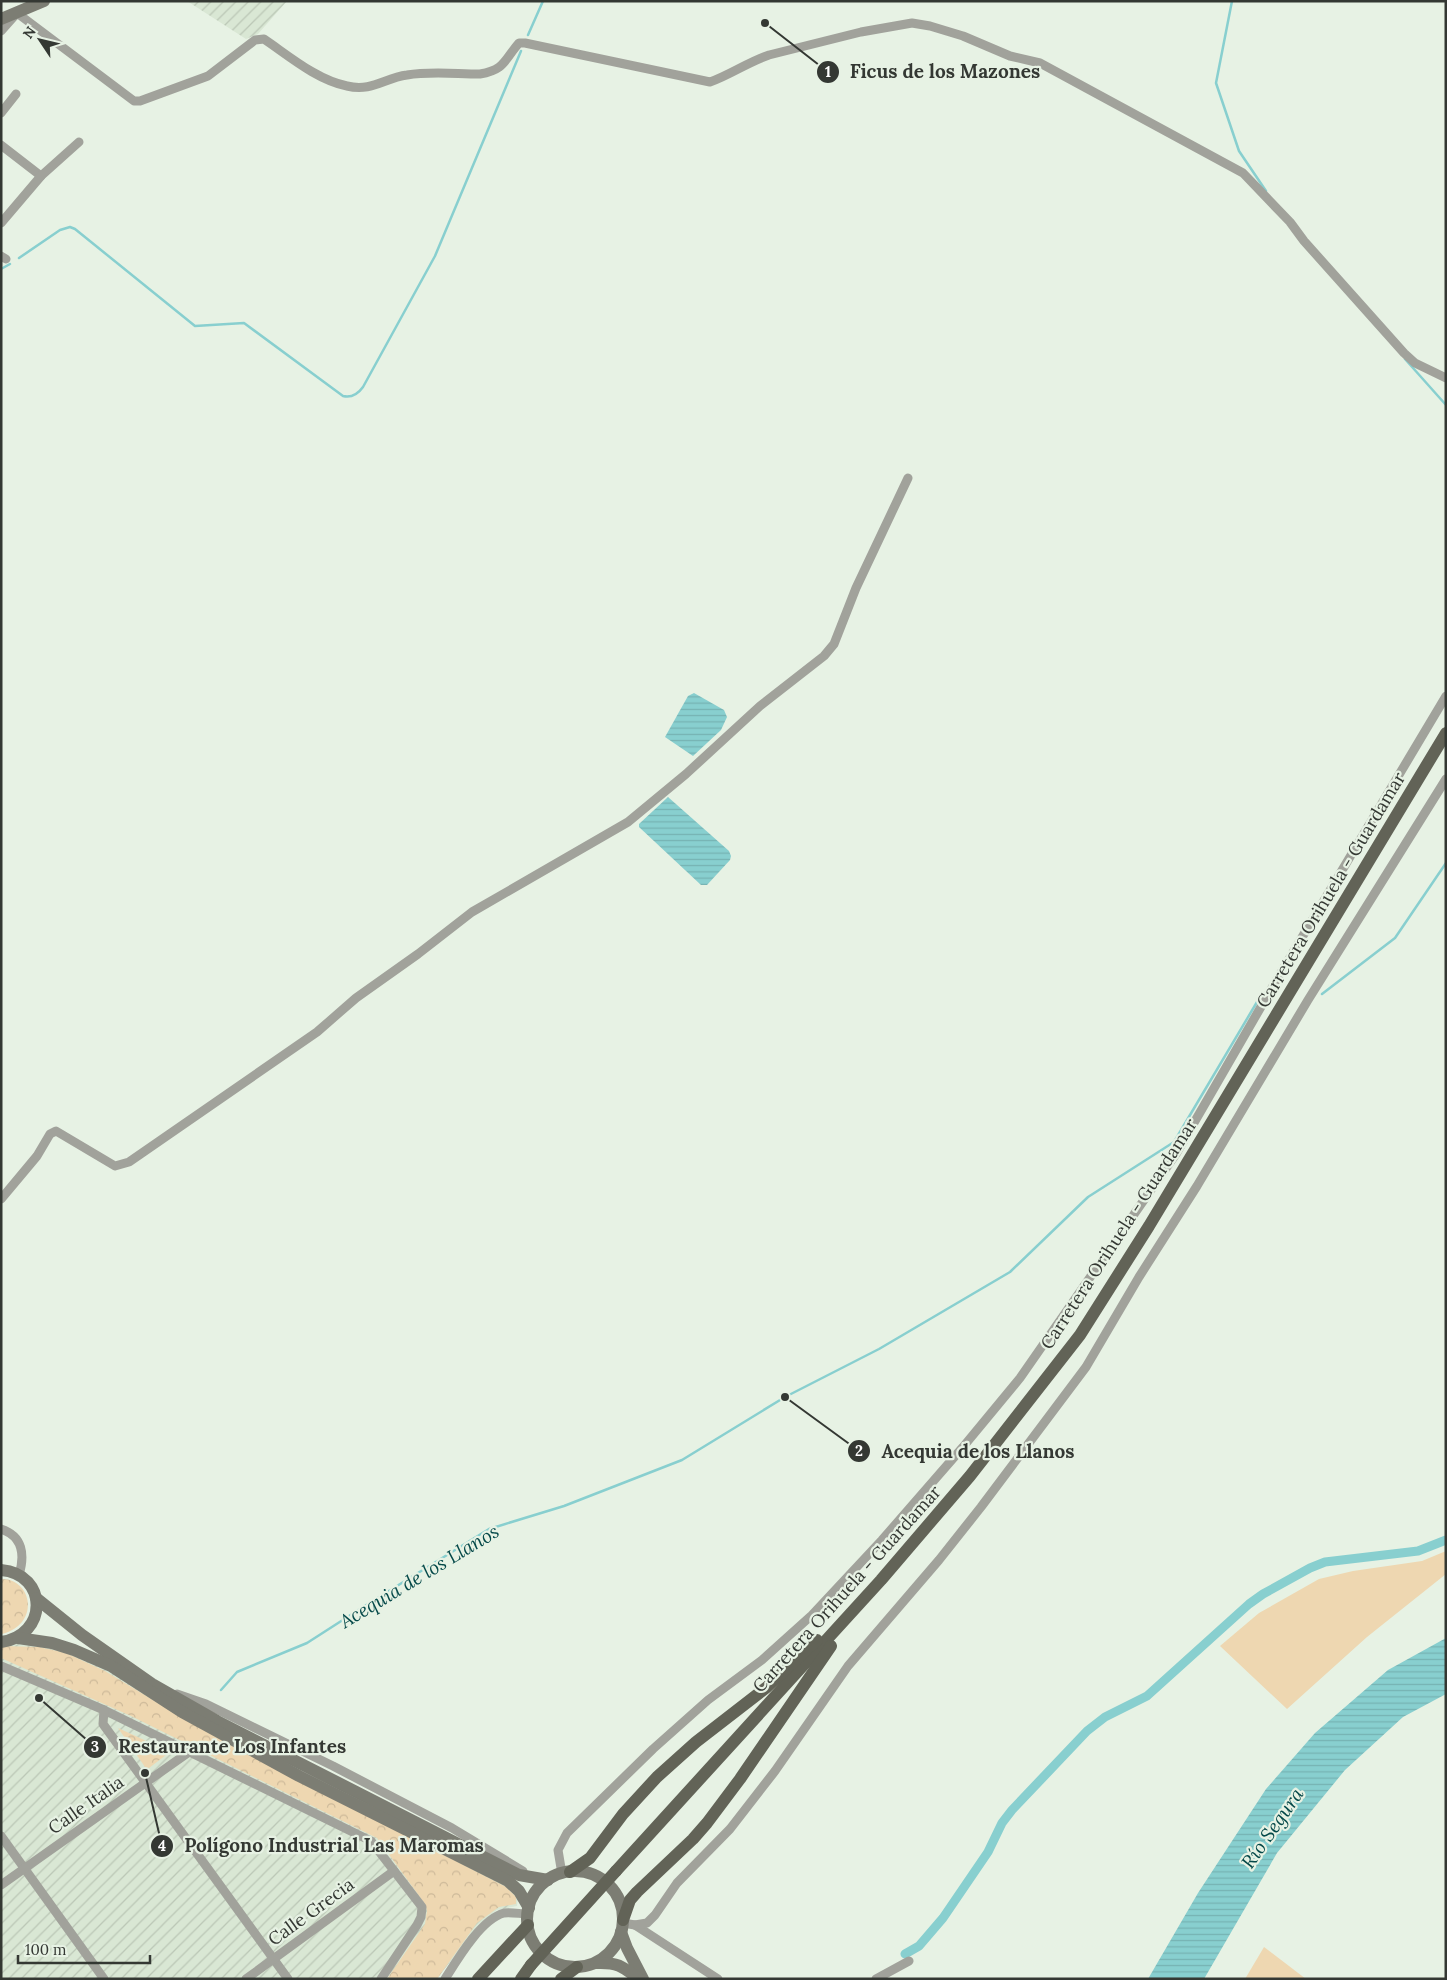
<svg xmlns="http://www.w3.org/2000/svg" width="1447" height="1980" viewBox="0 0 1447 1980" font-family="Lora,serif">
<defs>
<pattern id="industrial-furrows" width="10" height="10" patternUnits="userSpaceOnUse" patternTransform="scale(1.25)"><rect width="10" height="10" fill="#d9e7d4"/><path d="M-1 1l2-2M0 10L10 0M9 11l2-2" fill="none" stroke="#bbc7b6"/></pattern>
<pattern id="forest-crowns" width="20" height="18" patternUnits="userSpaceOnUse" patternTransform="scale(1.25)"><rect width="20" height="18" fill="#eed7b1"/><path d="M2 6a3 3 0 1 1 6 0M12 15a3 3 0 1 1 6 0" fill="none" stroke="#cdb999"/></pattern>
<pattern id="water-rules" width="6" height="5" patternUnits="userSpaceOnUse" patternTransform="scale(1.25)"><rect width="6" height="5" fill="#88cfcf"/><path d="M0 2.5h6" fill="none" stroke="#76b2b2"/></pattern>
</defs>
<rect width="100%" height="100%" fill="#e7f2e4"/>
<!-- industrial -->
<g fill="url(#industrial-furrows)">
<polygon points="187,1 287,1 258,34 246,39"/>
<polygon points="1,1643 39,1644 74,1656 109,1671 507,1887 518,1897 517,1906 497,1910 478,1925 437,1979 1,1979"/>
</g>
<!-- grass -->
<g fill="#eed7b1">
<polygon points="1446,1551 1446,1574 1367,1637 1287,1709 1220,1646 1259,1613 1319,1579 1353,1571 1422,1561"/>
<polygon points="1264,1947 1306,1979 1245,1979"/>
</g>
<!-- forest -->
<g fill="url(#forest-crowns)">
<path d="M 1,1579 C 32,1578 41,1624 2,1634 Z"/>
<polygon points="1,1646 39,1647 66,1653 105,1671 191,1723 506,1887 516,1897 516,1904 499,1907 477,1923 437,1979 387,1979 425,1924 427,1911 425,1904 377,1838 131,1716 1,1658"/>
<polygon points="118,1728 166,1750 166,1755 149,1768 145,1767"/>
</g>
<!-- water -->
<g fill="url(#water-rules)">
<polygon points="694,693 724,710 727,717 721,730 693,756 665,737 688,696"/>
<polygon points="668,797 729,851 731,856 730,860 707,885 701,885 639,827 639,824"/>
<polygon points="1446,1638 1446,1694 1403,1717 1345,1770 1277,1853 1204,1979 1148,1979 1198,1893 1266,1789 1315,1733 1388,1670"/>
</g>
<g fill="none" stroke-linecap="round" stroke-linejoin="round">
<!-- stream -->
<g stroke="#88cfcf" stroke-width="2.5">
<polyline points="1232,1 1216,83 1239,151 1266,191"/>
<polyline points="528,35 543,1"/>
<path d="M 19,258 L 60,230 L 70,227 L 75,229 L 195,326 L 244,323 L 343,396 C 352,398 358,394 363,387 L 435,256 L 521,51"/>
<polyline points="1,269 10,264"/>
<polyline points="1405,359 1446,405"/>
<polyline points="1322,994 1395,938 1446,863"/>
<polyline points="221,1690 237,1672 307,1643 363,1607 489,1529 564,1506 682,1460 785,1397 879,1349 1010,1272 1088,1197 1174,1142 1257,1002"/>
</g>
<!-- canal -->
<polyline stroke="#88cfcf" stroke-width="9" points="905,1954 919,1946 943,1918 988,1852 1002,1823 1012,1810 1087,1731 1105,1717 1147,1696 1249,1604 1263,1594 1310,1568 1325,1562 1418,1551 1446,1540"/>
<!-- street -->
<g stroke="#a1a29b" stroke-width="9">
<path d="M 1,31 L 17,13 L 130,98 L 134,101 L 140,101 L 208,76 L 255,40 L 264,39 C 289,56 317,80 347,86 C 372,92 384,78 407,75 C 430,71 456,74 480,74 C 505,70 504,60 519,43 L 525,43 L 710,82 C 730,75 748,62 769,55 L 861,32 L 912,23 L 930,26 L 963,36 L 1010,56 L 1040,63 L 1243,173 L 1290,222 L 1304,241 L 1404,353 L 1415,363 L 1446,378"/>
<polyline points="1,113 16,94"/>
<polyline points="1,145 41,176"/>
<polyline points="1,223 41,176 79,142"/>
<polyline points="1,256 6,259"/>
<polyline points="1,1199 37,1156 50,1134 56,1131 115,1166 129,1162 317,1032 356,998 418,954 472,912 628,822 686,774 760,706 824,656 834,644 856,588 908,478"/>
<path d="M 1,1529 C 23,1536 25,1555 19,1575"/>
<polyline points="1,1666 104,1710 371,1841 422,1907 421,1917 417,1925 381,1979"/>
<polyline points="177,1694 206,1704 333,1766 452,1828 523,1871"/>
<polyline points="104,1710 103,1724 288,1979"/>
<polyline points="1,1836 104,1979"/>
<polyline points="562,1874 558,1850 567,1833 653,1749 708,1700 762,1660 812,1615 882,1540 963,1447 1020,1378 1176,1154 1273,986 1446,696"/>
<polyline points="1,1885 189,1752"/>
<polyline points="623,1923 635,1925 718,1979"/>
<polyline points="635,1925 647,1923 655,1915 677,1883 730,1829 775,1771 848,1666 939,1560 981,1507 1086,1367 1139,1277 1197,1186 1308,1000 1446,779"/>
<polyline points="246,1979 394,1871"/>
<path d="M 445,1979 C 457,1960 481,1919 504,1913 C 511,1912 521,1914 528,1914"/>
<polyline points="876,1979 909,1961"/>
</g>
<!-- secondary -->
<g stroke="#7c7d73" stroke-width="12">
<polyline points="1,19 44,1"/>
<path d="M 1,1570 C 49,1574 48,1636 1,1642"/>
<polyline points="36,1598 82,1635 152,1684 217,1721 519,1875 548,1880"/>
<polyline points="18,1638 52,1643 74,1650 111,1666 182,1712 299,1776 508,1881 519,1891 529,1908"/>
<circle cx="575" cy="1919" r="48"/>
<polyline points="621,1932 627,1948 643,1979"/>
<path d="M 596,1963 C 617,1962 622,1966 639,1979"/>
</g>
<!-- primary -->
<g stroke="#626357" stroke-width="12">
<polyline points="616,1871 881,1580 970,1476 1080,1335 1149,1226 1446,733"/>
<polyline points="570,1872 590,1858 623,1814 657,1777 696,1742 767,1687 817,1640"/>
<polyline points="623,1920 630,1900 637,1892 693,1839 707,1823 740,1779 831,1646"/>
<polyline points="478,1979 528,1925"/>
<polyline points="521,1979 531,1965"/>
<polyline points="561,1979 577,1967"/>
</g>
<!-- primary-bridge -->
<polyline stroke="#626357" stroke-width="12" points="531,1965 616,1871"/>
</g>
<g text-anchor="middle" stroke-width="4.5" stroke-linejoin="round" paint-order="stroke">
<!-- street labels -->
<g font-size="18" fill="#343833" stroke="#e7f2e4">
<text transform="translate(1331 890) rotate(-59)" y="6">Carretera Orihuela - Guardamar</text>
<text transform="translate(1119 1234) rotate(-57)" y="6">Carretera Orihuela - Guardamar</text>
<text transform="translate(847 1589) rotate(-48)" y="6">Carretera Orihuela - Guardamar</text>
<text transform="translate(86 1805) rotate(-35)" y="6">Calle Italia</text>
<text transform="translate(311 1912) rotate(-36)" y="6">Calle Grecia</text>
</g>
<!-- water labels -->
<g font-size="19" font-style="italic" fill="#054949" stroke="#e7f2e4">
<text transform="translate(419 1576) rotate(-31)" y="7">Acequia de los Llanos</text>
<text transform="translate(1272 1828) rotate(-55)" y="7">Río Segura</text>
</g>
</g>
<!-- callouts -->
<path fill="none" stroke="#343833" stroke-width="2" d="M765 23L828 72M785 1397L859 1451M39 1698L95 1747M145 1773L162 1846"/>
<g fill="#343833" stroke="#e7f2e4" stroke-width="2">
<circle cx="765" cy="23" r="5"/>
<circle cx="785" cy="1397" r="5"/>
<circle cx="39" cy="1698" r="5"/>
<circle cx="145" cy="1773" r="5"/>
<circle cx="828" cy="72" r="12"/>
<circle cx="859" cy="1451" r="12"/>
<circle cx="95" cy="1747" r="12"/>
<circle cx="162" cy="1846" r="12"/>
</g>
<g font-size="15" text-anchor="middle" font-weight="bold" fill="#fff">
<text x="828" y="77">1</text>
<text x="859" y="1456">2</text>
<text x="95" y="1752">3</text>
<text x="162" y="1851">4</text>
</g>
<g font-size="19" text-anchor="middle" font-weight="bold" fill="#343833" stroke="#e7f2e4" stroke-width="4.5" stroke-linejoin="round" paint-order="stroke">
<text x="945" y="78">Ficus de los Mazones</text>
<text x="978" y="1458">Acequia de los Llanos</text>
<text x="232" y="1753">Restaurante Los Infantes</text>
<text x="334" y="1852">Polígono Industrial Las Maromas</text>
</g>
<!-- border -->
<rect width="1447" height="1980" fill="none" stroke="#343833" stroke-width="5"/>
<!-- north arrow -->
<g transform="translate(40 40) rotate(305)" stroke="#e7f2e4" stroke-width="4" paint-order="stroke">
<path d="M0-4L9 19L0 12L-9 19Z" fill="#343833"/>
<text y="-8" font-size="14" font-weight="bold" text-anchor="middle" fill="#343833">N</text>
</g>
<!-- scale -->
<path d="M18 1955v8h132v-8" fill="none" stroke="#343833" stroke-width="2.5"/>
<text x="25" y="1955" font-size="15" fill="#343833" stroke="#e7f2e4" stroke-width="4" paint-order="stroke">100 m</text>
</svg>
